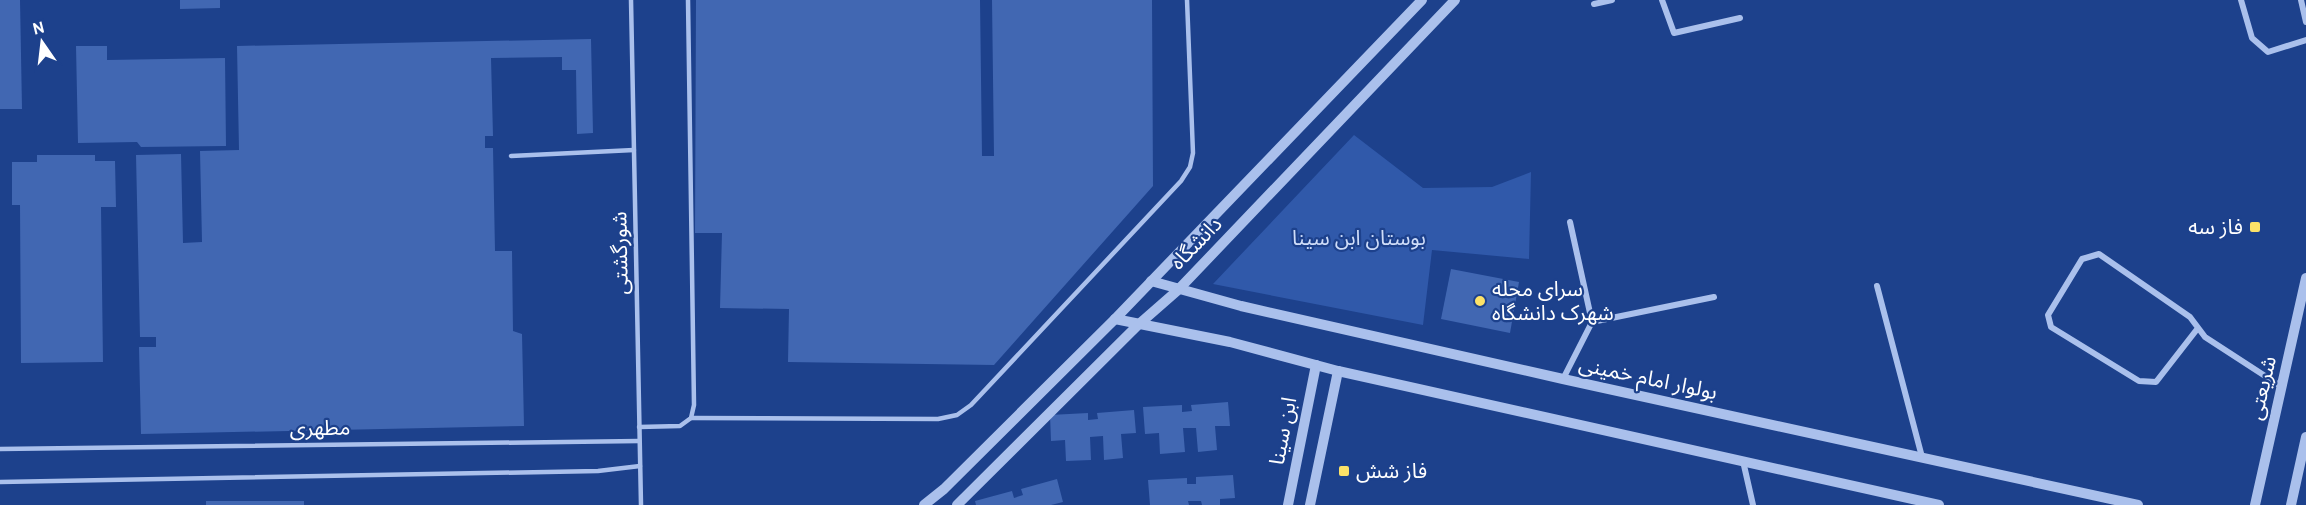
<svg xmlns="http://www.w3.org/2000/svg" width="2306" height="505" viewBox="0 0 2306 505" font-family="Overpass,'Noto Sans Arabic',sans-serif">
<rect width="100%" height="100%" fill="#1d418c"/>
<!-- green -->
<polygon fill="#3059aa" points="1354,135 1423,188 1492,187 1531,172 1529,259 1432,250 1423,325 1213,284"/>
<!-- building -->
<g fill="#4167b2">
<polygon points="0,0 20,0 22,109 0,109"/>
<polygon points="180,0 220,0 220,8 180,9"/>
<polygon points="696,0 980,0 982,156 994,156 992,0 1152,0 1153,186 994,365 788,362 789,309 720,308 722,233 695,233"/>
<polygon points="591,39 593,133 577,134 576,70 562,70 562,57 491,58 493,136 485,136 485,148 493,148 495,251 512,251 513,331 522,334 524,426 141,434 139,347 156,347 156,337 140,337 136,155 181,154 183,243 202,242 200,151 239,150 237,46"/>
<polygon points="76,46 107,46 107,60 225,58 226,146 141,147 137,142 78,143"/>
<polygon points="37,155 95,155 95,161 115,161 116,207 101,207 103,362 21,363 20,205 12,205 12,162 37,162"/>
<polygon points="1451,269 1519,282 1510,333 1441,319"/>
<polygon points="1228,402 1230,426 1215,426 1217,450 1198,452 1196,428 1183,428 1185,452 1160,454 1159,433 1145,434 1143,407 1182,405 1182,412 1192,411 1191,405"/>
<polygon points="1134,410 1136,433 1121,434 1123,458 1104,460 1103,436 1090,437 1091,460 1066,461 1065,440 1051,441 1050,415 1088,413 1088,420 1098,419 1097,413"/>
<polygon points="1233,475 1235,498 1220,499 1220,505 1202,505 1201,501 1188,501 1189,505 1150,505 1148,480 1187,478 1187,484 1196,484 1196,477"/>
<polygon points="1057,479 1063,502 1051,505 976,505 975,501 1012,491 1014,498 1023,495 1021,489"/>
<rect x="206" y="501" width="98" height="4"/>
</g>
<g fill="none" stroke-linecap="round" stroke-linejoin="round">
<!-- service -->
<g stroke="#aac0ec" stroke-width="4.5">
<polyline points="631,0 641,505"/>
<polyline points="511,156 634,150"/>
<polyline points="691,418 938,419 957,415 971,405 1181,181 1190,167 1193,153 1187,0"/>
<polyline points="639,427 680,426 691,418 694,405 688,0"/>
<polyline points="0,449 639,441"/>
<polyline points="0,482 598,471 640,466"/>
</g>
<!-- minor -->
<g stroke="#aac0ec" stroke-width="6">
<polyline points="1662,0 1674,33 1740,18"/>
<polyline points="2241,0 2252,38 2268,52 2306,40"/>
<polyline points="2301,0 2306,22"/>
<polyline points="1594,4 1612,0"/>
<polyline points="1877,286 1922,457"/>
<polyline points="1592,322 1714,297"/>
<polyline points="2198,328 2156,382 2139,381 2051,327 2048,315 2082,259 2099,254 2190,317 2205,337 2282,387"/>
<polyline points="1563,379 1592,322 1570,222"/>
<polyline points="1743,461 1753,505"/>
</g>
<!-- tertiary -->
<g stroke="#aac0ec" stroke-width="10">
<polyline points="1151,281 1241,306 1563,379 2138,505"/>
<polyline points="1115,319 1230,342 1338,371 1939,505"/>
<polyline points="924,505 944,489 1115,319 1422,0"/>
<polyline points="957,505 1138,325 1178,290 1455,0"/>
<polyline points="1288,505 1316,365"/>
<polyline points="1310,505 1338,371"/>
<polyline points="2255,505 2306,278"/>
<polyline points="2291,505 2306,437"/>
</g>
</g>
<!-- markers -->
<g fill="#fce268" stroke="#1d418c" stroke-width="2">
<rect x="2249" y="221" width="12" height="12" rx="3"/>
<circle cx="1480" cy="301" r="6"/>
<rect x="1338" y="465" width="12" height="12" rx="3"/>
</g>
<g text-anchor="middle" stroke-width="4.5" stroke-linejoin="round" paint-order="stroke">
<!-- poi labels -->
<g font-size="21" fill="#fff" stroke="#1d418c" text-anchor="start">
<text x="2243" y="234" text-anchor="end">فاز سه</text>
<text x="1492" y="296">سرای محله<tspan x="1492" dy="24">شهرک دانشگاه</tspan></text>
<text x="1356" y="478">فاز شش</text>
</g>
<!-- park labels -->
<g font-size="21" fill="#cfddf9" stroke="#1d418c">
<text x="1359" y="245">بوستان ابن سینا</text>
</g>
<!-- street labels -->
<g font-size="21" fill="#fff" stroke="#1d418c">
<text transform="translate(1196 243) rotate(-46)" y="7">دانشگاه</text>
<text transform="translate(620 253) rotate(-91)" y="7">شورگشتی</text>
<text transform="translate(1648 378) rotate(12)" y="7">بولوار امام خمینی</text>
<text transform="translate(2262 388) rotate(-77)" y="7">شریعتی</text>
<text transform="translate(320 428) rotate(-1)" y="7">مطهری</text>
<text transform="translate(1283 431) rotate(-79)" y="7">ابن سینا</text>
</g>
</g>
<!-- north arrow -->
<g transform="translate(42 42) rotate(346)" stroke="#1d418c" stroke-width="4.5" paint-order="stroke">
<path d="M0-4.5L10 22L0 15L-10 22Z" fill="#ffffff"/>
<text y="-9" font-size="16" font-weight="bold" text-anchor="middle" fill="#ffffff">N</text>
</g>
</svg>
